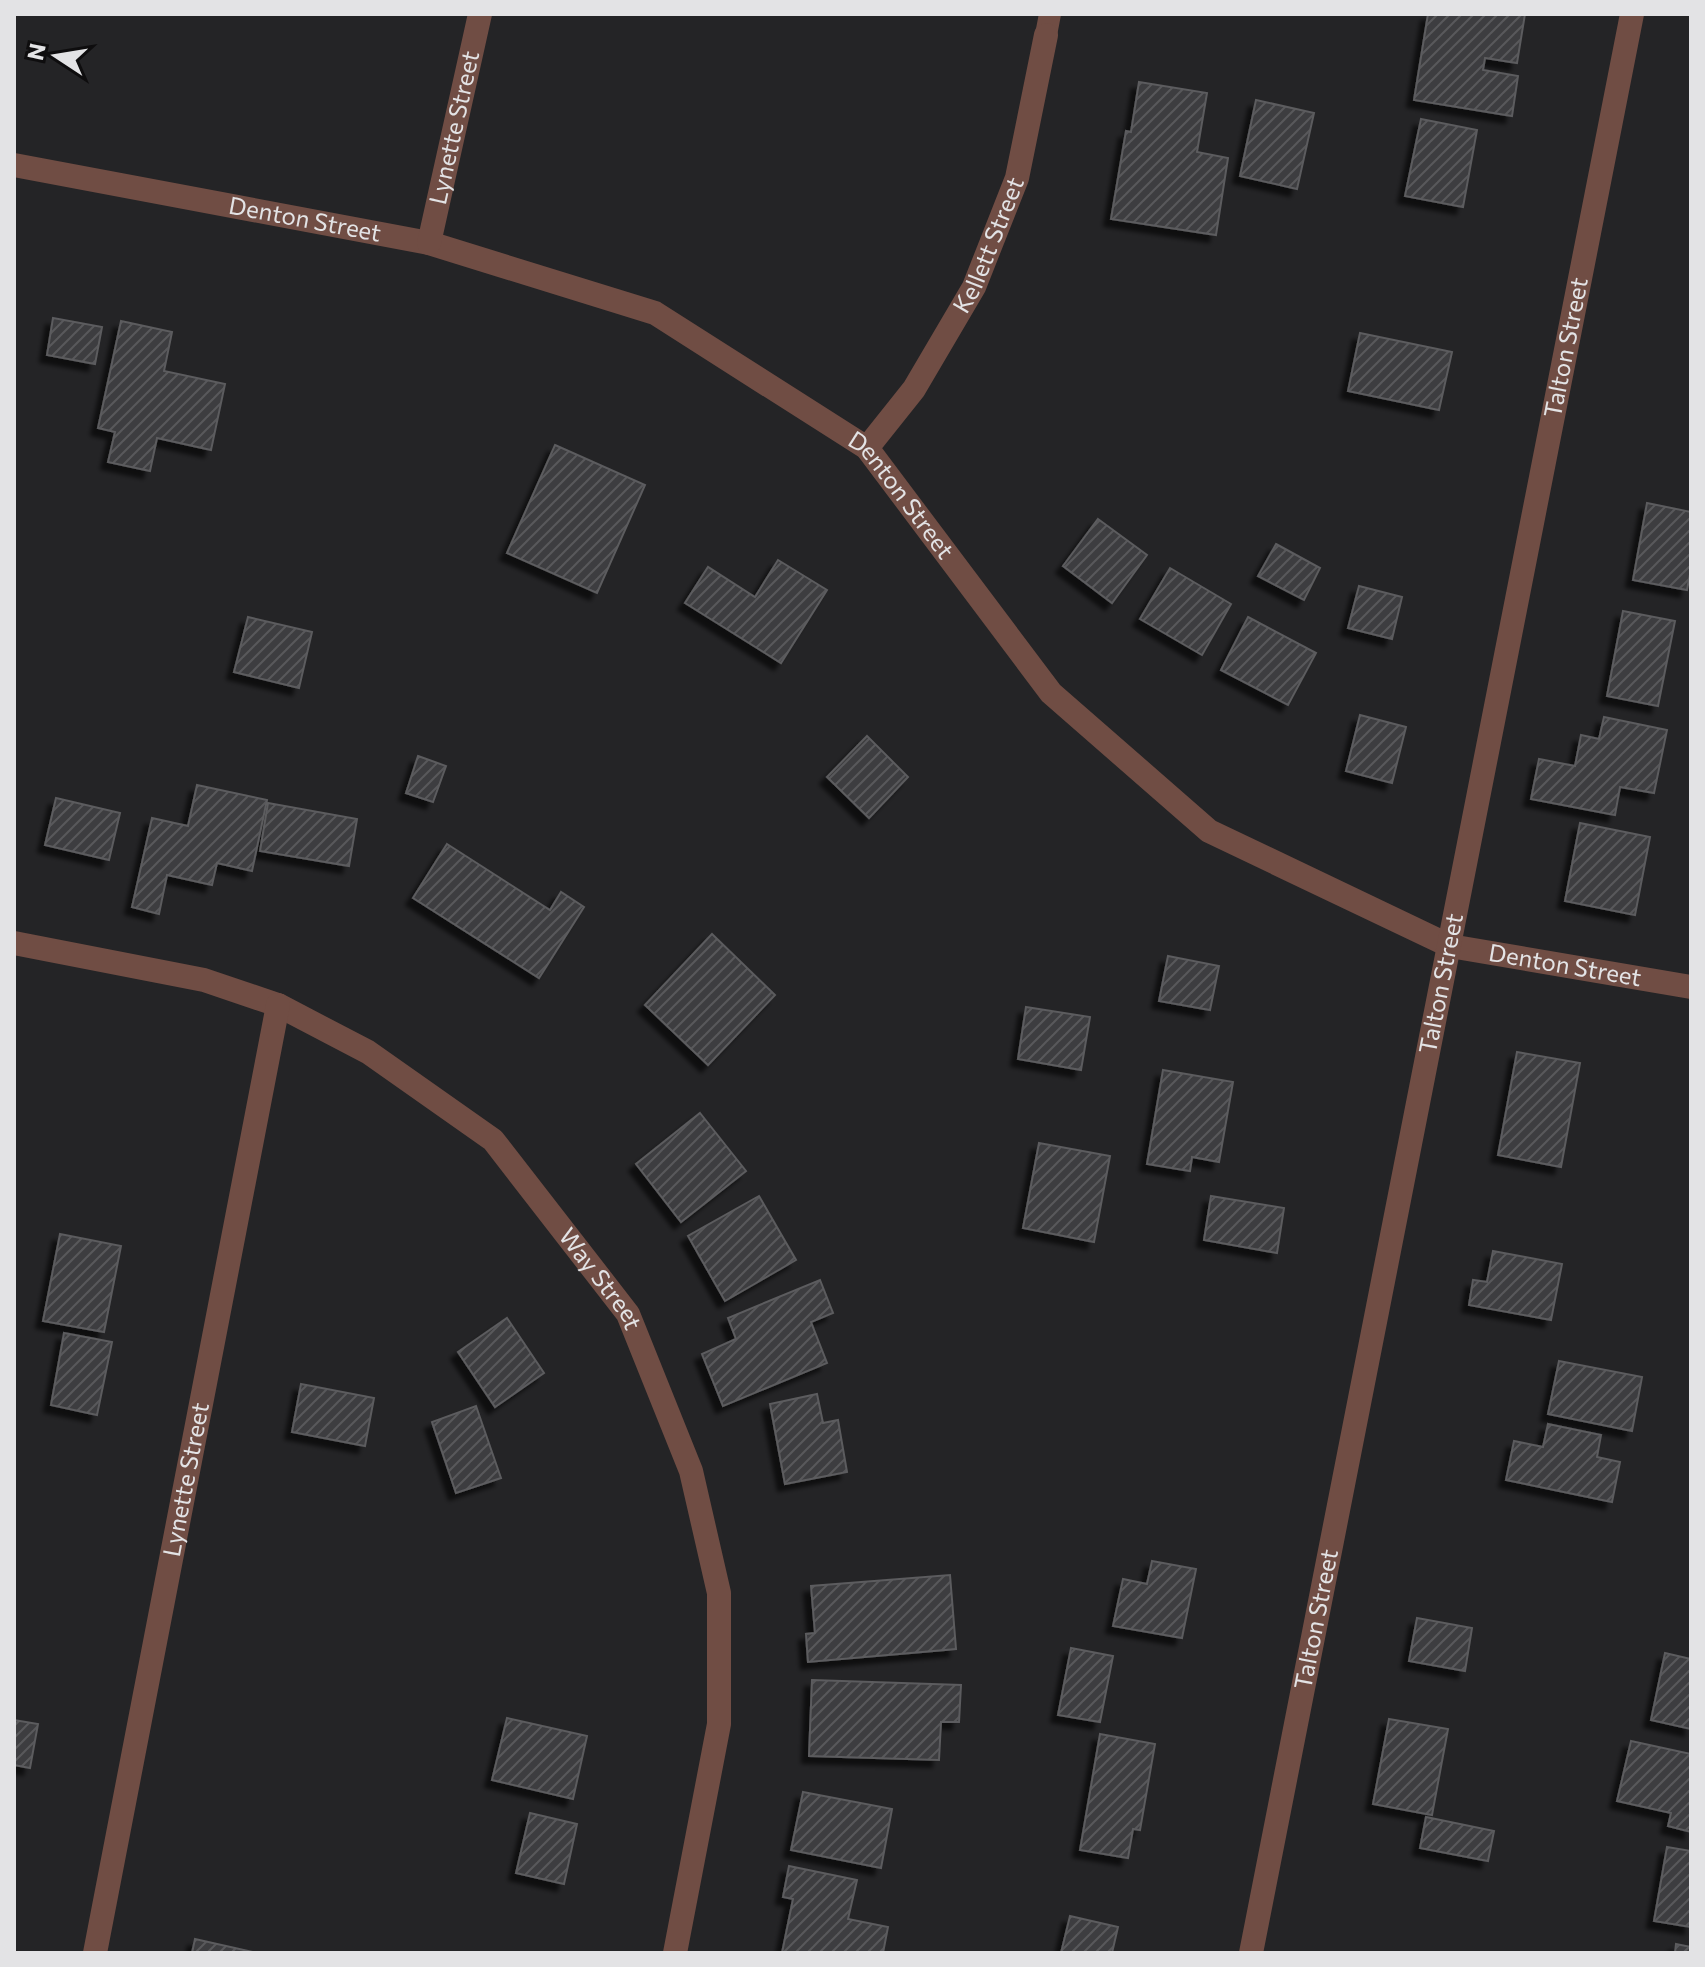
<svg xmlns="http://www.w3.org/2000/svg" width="1705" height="1967" viewBox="0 0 1705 1967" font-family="Commissioner,sans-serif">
<defs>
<pattern id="building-hatch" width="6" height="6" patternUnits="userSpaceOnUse" patternTransform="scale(2)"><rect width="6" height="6" fill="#3c3c3f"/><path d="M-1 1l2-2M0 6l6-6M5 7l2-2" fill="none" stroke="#58585b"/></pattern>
<filter id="shadow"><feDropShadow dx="-7" dy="7" stdDeviation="2" flood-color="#0009"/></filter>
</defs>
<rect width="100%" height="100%" fill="#242426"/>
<!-- building -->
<g fill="url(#building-hatch)" stroke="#5c5c5e" stroke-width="2" filter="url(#shadow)">
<polygon points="1428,14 1525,14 1517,63 1485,58 1483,70 1518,76 1512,116 1414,100"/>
<polygon points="1139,82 1207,93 1197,152 1228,158 1216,235 1111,219 1126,131 1131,132"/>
<polygon points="1256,100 1314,113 1297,189 1240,176"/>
<polygon points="1421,119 1477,130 1463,207 1405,196"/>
<polygon points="53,318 102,327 95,364 47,355"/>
<polygon points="121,321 172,332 164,371 225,384 211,450 157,438 150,471 108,462 115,432 98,428"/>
<polygon points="1360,333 1452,352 1439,410 1348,391"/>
<polygon points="555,445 645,485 597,593 507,553"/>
<polygon points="1647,503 1691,512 1691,569 1687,590 1633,580"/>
<polygon points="1098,519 1147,555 1112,603 1063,566"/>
<polygon points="1276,544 1320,568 1304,600 1258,576"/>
<polygon points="778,560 827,590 781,663 685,603 708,567 755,597"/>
<polygon points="1170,568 1231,604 1202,655 1140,619"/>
<polygon points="1359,586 1402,597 1392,639 1348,628"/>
<polygon points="1623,611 1675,621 1658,706 1607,696"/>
<polygon points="248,617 312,632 299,688 234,672"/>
<polygon points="1248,617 1316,653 1288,705 1221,670"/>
<polygon points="1360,715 1406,727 1392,783 1346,771"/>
<polygon points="1604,717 1667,730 1654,793 1620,787 1615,815 1531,799 1539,759 1575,766 1581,735 1599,739"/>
<polygon points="867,736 908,777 869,818 827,777"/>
<polygon points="418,756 446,766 433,802 406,793"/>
<polygon points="197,785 267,800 252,871 217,863 212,885 167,875 159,914 132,907 152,818 188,826"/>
<polygon points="56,798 120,813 109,860 45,845"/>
<polygon points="268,803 357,819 349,866 260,851"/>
<polygon points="1580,823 1650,837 1635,915 1565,901"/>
<polygon points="447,844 550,910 561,892 584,907 539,978 413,898"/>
<polygon points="712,934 775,995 708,1065 645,1005"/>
<polygon points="1168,956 1219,966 1210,1010 1159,1001"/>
<polygon points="1026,1007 1090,1017 1081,1070 1018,1059"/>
<polygon points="1517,1052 1580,1063 1561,1167 1498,1155"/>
<polygon points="1163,1070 1233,1082 1219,1162 1192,1157 1190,1171 1147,1164"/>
<polygon points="700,1113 746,1171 681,1222 636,1164"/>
<polygon points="1039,1143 1110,1156 1094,1242 1023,1228"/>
<polygon points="759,1196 796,1260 725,1301 688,1236"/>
<polygon points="1211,1196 1284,1208 1277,1253 1204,1240"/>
<polygon points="60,1234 121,1246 104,1332 43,1321"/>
<polygon points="1493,1251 1562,1264 1551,1320 1469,1305 1473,1280 1487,1282"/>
<polygon points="820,1280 833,1313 811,1322 827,1363 723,1406 702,1354 736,1339 728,1318"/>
<polygon points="507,1318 544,1373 495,1407 458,1352"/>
<polygon points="64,1333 112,1342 97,1415 51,1405"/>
<polygon points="1559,1361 1642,1377 1632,1431 1548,1414"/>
<polygon points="301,1384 374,1398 365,1446 292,1432"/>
<polygon points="817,1394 823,1423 838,1420 847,1472 785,1484 770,1404"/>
<polygon points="476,1406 501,1478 456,1493 432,1422"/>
<polygon points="1548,1424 1601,1435 1597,1457 1620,1462 1612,1502 1506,1480 1514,1441 1543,1447"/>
<polygon points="1152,1561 1196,1569 1182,1638 1113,1626 1123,1579 1147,1584"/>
<polygon points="950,1575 956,1649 808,1662 806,1634 815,1633 811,1586"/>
<polygon points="1417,1618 1472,1628 1465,1671 1409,1661"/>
<polygon points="1071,1648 1113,1656 1100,1722 1058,1715"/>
<polygon points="1665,1653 1691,1659 1691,1729 1651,1720"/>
<polygon points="812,1680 961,1685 959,1722 941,1722 939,1760 809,1756"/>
<polygon points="507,1718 587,1736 573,1799 492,1780"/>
<polygon points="1389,1719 1448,1729 1432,1815 1373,1804"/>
<polygon points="14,1720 38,1724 30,1768 14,1765"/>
<polygon points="1100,1734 1155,1744 1140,1830 1133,1829 1128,1858 1080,1850"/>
<polygon points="1631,1741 1691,1754 1691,1832 1668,1826 1671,1813 1617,1801"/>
<polygon points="803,1792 892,1809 881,1868 791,1850"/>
<polygon points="530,1813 577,1824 564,1884 516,1873"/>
<polygon points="1426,1817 1494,1831 1488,1861 1420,1848"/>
<polygon points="1667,1847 1691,1851 1691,1927 1654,1921"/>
<polygon points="789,1866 857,1880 848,1919 888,1927 883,1953 782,1953 793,1899 783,1897"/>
<polygon points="1070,1916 1118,1927 1112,1953 1061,1953"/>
<polygon points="195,1939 257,1953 192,1953"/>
<polygon points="1676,1944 1691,1947 1691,1953 1675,1953"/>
</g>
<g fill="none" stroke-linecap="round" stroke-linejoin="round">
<!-- service -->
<polyline stroke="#704d44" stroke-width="22" points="1046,35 1050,14"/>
<!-- minor -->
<g stroke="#704d44" stroke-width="24">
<path id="s1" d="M 14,165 L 429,243 L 655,313 L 867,448 L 1051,693 L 1209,831 L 1450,946 L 1691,987"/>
<path id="s2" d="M 429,243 L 480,14"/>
<path id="s3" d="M 867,448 L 914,389 L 974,287 L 1017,178 L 1046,35"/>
<path id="s4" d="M 14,943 L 204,980 L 278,1005 L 368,1052 L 493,1140 L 628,1314 L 691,1471 L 719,1593 L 719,1724 L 675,1953"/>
<path id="s5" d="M 95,1953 L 278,1005"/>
<path id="s6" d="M 1251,1953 L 1632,14"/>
</g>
</g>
<g text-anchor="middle" stroke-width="6" stroke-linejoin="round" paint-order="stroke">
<!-- street labels -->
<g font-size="24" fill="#e3e3e5" stroke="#0e0d0e">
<text dy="8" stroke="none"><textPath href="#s2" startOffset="118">Lynette Street</textPath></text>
<text dy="8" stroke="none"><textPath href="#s1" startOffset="296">Denton Street</textPath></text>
<text dy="8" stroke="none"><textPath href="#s3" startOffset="238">Kellett Street</textPath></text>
<text dy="8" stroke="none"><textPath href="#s6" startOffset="1636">Talton Street</textPath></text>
<text dy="8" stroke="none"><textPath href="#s1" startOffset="968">Denton Street</textPath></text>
<text dy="8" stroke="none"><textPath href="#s1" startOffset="1810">Denton Street</textPath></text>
<text dy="8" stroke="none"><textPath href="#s6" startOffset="988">Talton Street</textPath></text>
<text dy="8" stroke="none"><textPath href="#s4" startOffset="702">Way Street</textPath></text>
<text dy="8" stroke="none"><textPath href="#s5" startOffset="482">Lynette Street</textPath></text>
<text dy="8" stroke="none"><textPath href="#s6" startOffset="340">Talton Street</textPath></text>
</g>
</g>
<!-- border -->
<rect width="1705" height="1967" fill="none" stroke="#e3e3e5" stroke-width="32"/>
<!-- north arrow -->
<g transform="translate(56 56) rotate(282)" stroke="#0e0d0e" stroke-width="6" paint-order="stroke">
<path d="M0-6L14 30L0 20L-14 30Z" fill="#e3e3e5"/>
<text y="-12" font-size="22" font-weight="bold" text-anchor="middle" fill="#e3e3e5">N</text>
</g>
</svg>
